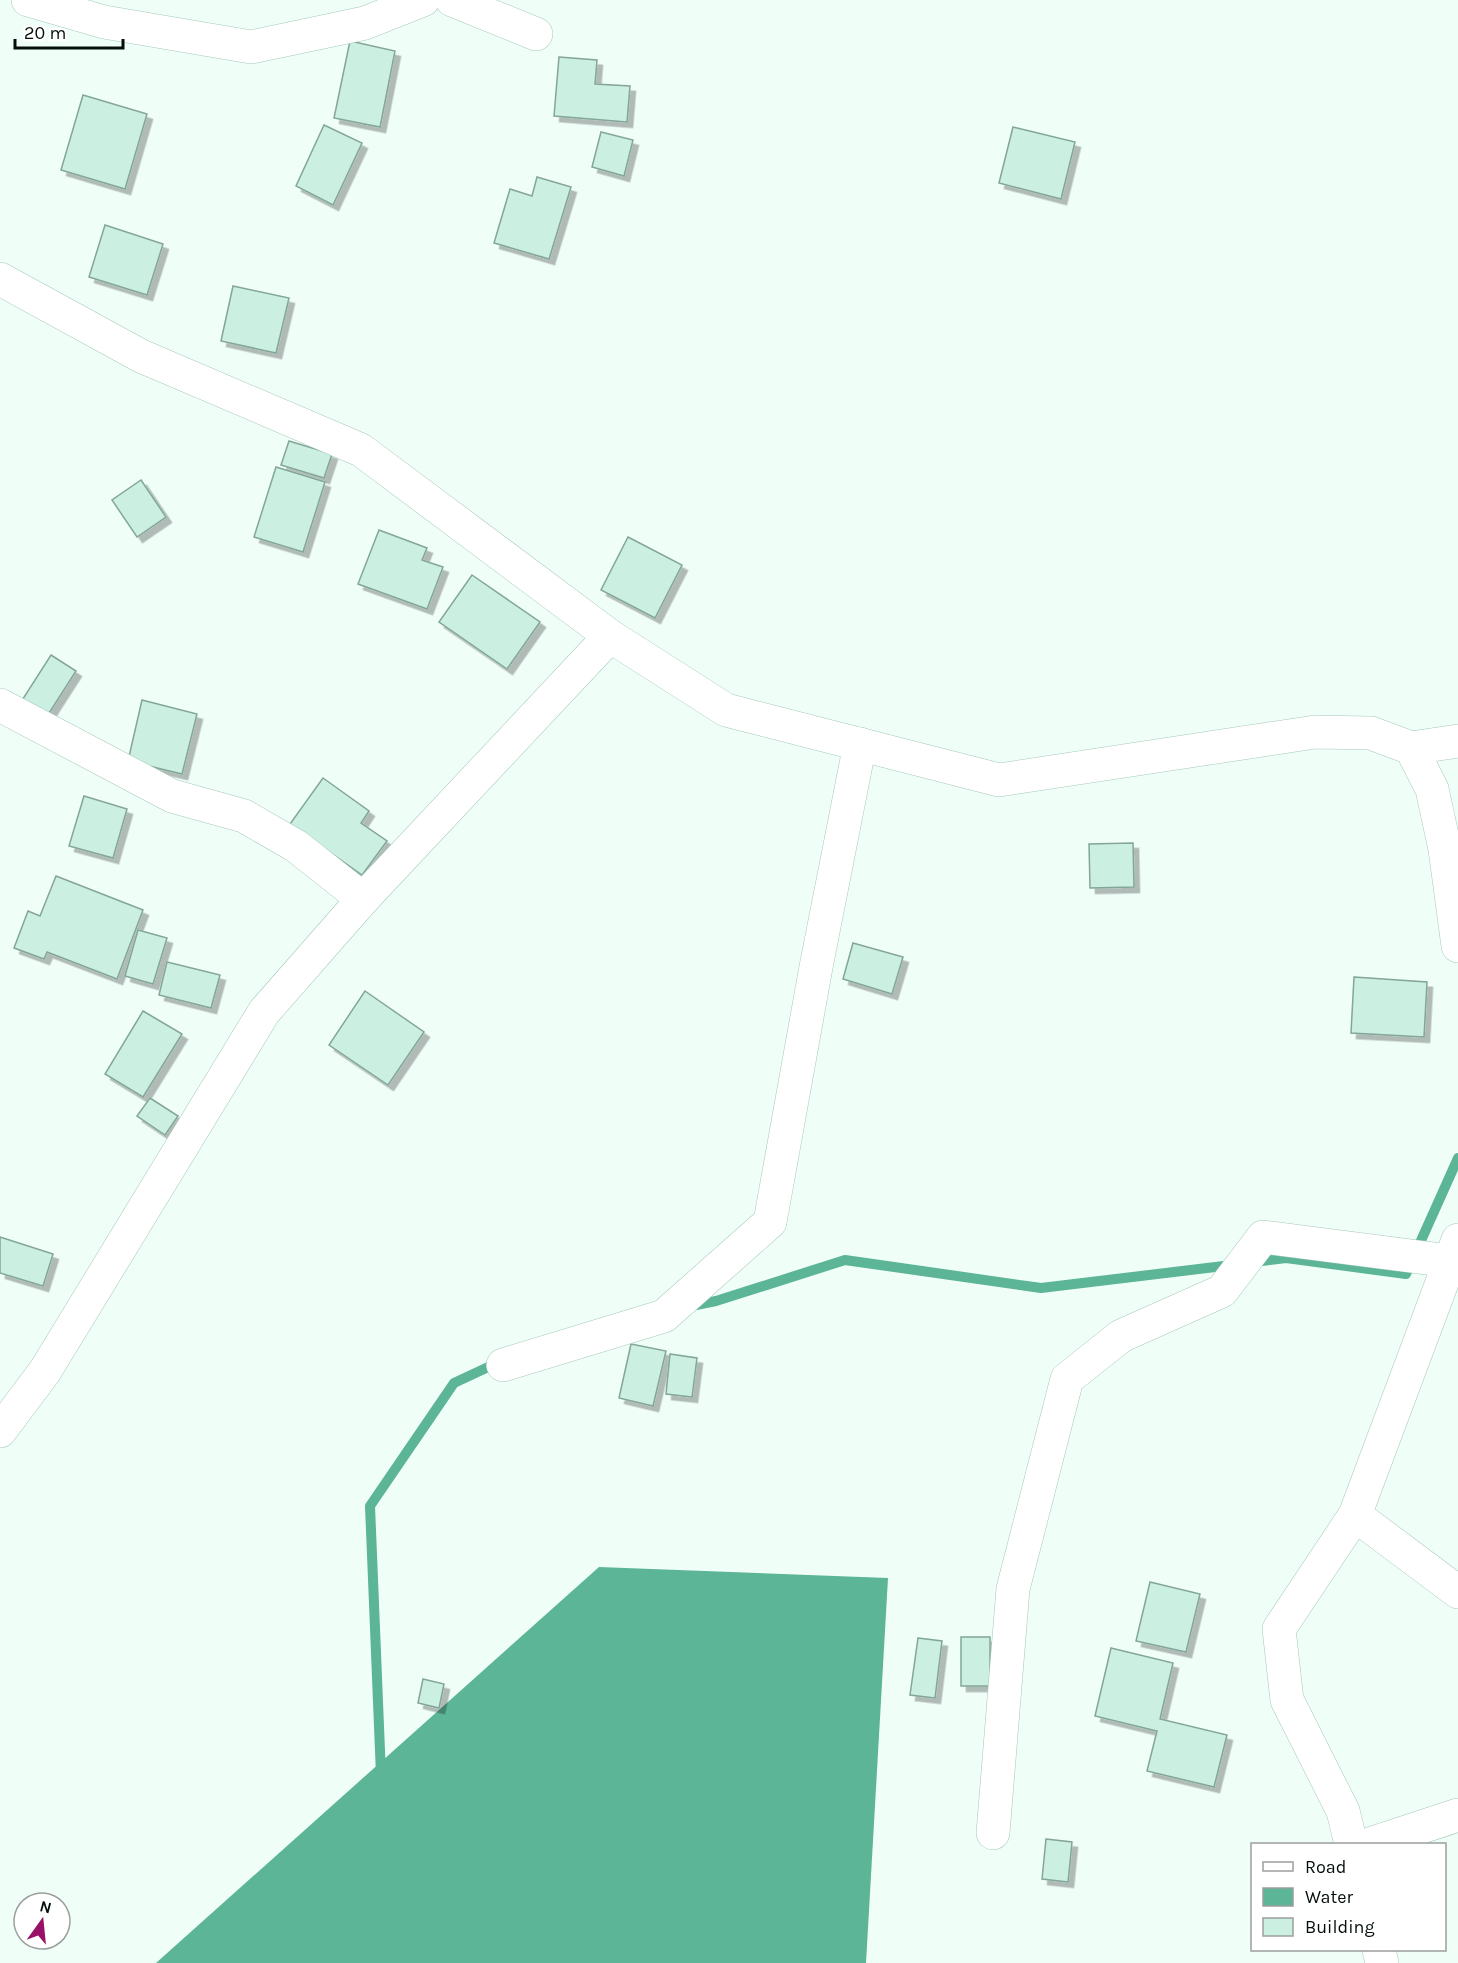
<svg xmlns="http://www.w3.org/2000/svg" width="1458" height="1963" viewBox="0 0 1458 1963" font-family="Karla,sans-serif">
<defs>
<filter id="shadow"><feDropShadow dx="5.5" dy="5.5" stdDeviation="0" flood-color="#0004"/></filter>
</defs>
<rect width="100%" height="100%" fill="#f0fef8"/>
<!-- water -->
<polygon fill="#5cb597" points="599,1567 888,1578 866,1963 156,1963"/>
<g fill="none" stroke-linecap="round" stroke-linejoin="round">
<!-- stream -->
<g stroke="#5cb597" stroke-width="10">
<polyline points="1254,1262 1286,1258 1406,1274 1458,1158"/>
<polyline points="691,1306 716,1301 845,1260 1041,1288 1232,1265"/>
<polyline points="381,1775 370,1506 454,1383 499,1362"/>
</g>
</g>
<!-- building -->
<g fill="#cbf0e1" stroke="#83a698" stroke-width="1.5" filter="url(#shadow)">
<polygon points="350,41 395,51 380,127 334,118"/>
<polygon points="559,57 597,60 595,84 630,86 627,122 554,116"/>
<polygon points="83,95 147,114 125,189 61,170"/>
<polygon points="324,125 362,143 333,205 296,186"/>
<polygon points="1013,127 1075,142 1061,199 999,183"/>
<polygon points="601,132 633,140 624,176 592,167"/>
<polygon points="537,177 571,187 549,259 494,243 510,189 532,196"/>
<polygon points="105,225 163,244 147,295 89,277"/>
<polygon points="233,286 289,298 276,353 221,341"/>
<polygon points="289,441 332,454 324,478 281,465"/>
<polygon points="276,467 325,482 303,552 254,537"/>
<polygon points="141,480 166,517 137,537 112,500"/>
<polygon points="379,530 427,548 422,560 443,567 427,609 358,584"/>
<polygon points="628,537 682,565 655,618 601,590"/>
<polygon points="472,575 540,622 507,669 439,622"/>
<polygon points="51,655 76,671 44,721 19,705"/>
<polygon points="142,700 197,714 182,774 128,761"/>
<polygon points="323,778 369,811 361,823 387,841 362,875 290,824"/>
<polygon points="84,796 127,809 113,858 69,846"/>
<polygon points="1133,843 1134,887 1090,888 1089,844"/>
<polygon points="56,876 143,910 117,979 47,952 44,959 14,948 28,911 40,916"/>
<polygon points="138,930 167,938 153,984 125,976"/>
<polygon points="853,943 903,957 892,994 843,979"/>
<polygon points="167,962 220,975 211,1008 159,995"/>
<polygon points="1354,977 1427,982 1424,1037 1351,1033"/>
<polygon points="365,991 424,1032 388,1085 329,1045"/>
<polygon points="143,1011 182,1034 143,1097 105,1074"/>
<polygon points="150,1098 178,1116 165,1135 137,1116"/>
<polygon points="0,1237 53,1254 43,1286 0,1273"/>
<polygon points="631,1344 666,1351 653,1406 619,1398"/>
<polygon points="670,1354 697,1358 692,1397 666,1394"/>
<polygon points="1150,1582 1200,1594 1186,1652 1136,1641"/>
<rect x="961" y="1637" width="29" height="49"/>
<polygon points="918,1638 942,1641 935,1698 910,1695"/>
<polygon points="1111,1648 1173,1663 1160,1719 1227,1735 1214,1787 1147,1771 1157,1731 1095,1716"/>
<polygon points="423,1679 444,1684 439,1708 418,1703"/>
<polygon points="1046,1839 1072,1842 1068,1882 1042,1879"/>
</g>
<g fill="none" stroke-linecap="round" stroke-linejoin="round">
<defs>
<g id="street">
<polyline points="28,0 104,22 251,47 365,23 423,0"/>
<polyline points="452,0 536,34"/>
<polyline points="0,705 172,796 244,816 296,846 363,899"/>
<polyline points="1411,748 1458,741"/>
<polyline points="503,1365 664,1316 770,1222 816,967 860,744"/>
<polyline points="0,1431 45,1371 264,1012 363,899 610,636"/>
<polyline points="993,1833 1013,1589 1067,1379 1121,1336 1222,1291 1263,1237 1450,1261"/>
<polyline points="1351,1844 1343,1811 1287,1700 1279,1629 1355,1515"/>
<polyline points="1370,1844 1458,1815"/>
<polyline points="1379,1950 1382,1963"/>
</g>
<g id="secondary">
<polyline points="0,279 141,356 361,450 610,636 726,710 999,780 1315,732 1371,733 1411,748 1432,789 1445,849 1458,946"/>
<polyline points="1458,1240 1355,1515 1458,1592"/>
</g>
</defs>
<!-- street casing -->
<use href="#street" stroke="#a5c9bb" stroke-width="34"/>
<!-- secondary casing -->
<use href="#secondary" stroke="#a5c9bb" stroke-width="34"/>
<!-- street -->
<use href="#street" stroke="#fff" stroke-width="33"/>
<!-- secondary -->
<use href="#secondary" stroke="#fff" stroke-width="33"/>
</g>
<!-- legend -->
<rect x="1251" y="1843" width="195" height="108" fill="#ffffff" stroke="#9b9f9d" stroke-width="1.5"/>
<rect x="1263" y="1862" width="30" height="9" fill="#ffffff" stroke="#9b9f9d" stroke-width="1.5"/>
<text x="1305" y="1873" font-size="18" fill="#040f0b">Road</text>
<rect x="1263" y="1888" width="30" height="18" fill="#5cb597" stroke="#9b9f9d" stroke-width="1.5"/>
<text x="1305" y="1903" font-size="18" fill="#040f0b">Water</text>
<rect x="1263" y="1918" width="30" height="18" fill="#cbf0e1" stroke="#9b9f9d" stroke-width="1.5"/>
<text x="1305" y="1933" font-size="18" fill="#040f0b">Building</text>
<!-- north arrow -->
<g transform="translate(42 1921) rotate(15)"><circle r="28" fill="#ffffff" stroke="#9b9f9d" stroke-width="1.5"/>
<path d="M0-4.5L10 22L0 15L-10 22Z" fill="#981166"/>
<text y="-9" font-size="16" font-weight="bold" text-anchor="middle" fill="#040f0b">N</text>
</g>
<!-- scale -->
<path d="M15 39v9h108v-9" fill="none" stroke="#040f0b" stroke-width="3"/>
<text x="24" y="39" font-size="18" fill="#040f0b" stroke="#ffffff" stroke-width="4.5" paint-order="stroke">20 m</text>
</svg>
